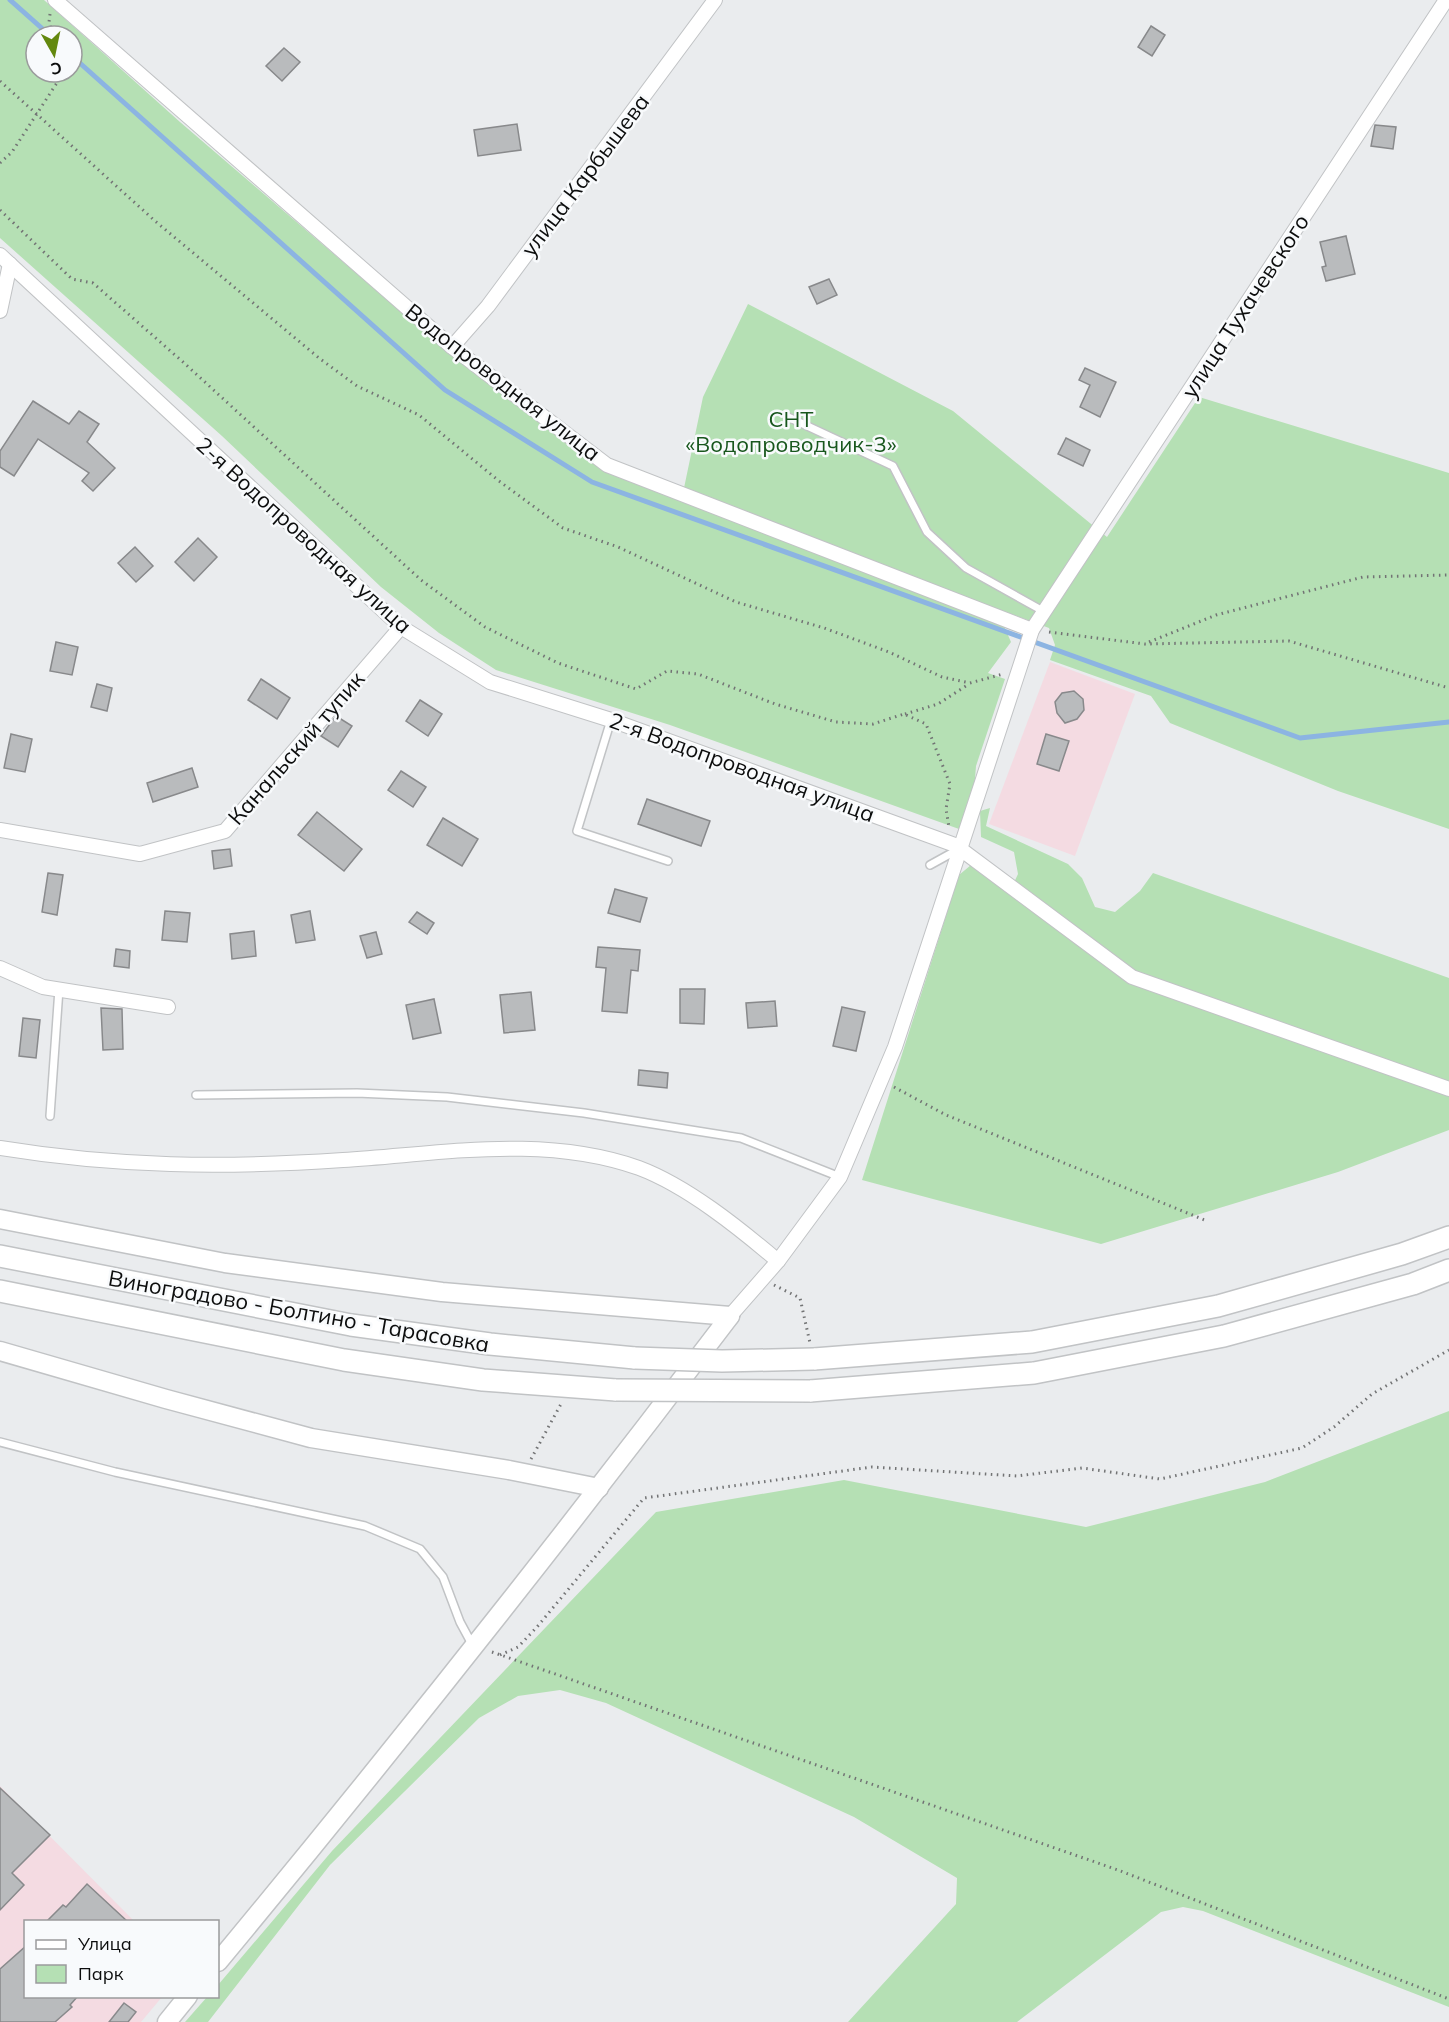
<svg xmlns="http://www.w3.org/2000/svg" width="1449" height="2022" viewBox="0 0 1449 2022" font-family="Mulish,sans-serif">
<rect width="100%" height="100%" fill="#eaecee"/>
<!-- industrial -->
<g fill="#f4dbe2">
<polygon points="1050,662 1135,694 1075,856 989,824"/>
<polygon points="0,1786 134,1921 26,1922 26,1996 162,1997 141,2022 0,2022"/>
</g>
<!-- green -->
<g fill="#b5e0b4" fill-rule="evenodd">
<path d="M 0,0 L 44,0 L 180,122 L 448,352 L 603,470 L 1004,626 L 1011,642 L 988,673 L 1005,679 L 976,766 L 974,791 L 959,829 L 670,725 L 496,670 L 439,633 L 381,587 L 222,436 L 0,238 ZM 36,36 L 72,36 L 72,72 L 36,72 Z"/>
<polygon points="748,304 953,411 1107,537 1199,397 1449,473 1449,829 1338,791 1170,723 1151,696 1050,660 1055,645 1049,628 867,561 684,488 703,397"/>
<polygon points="990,808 986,826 1068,864 1082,878 1095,907 1115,912 1140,891 1153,873 1449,978 1449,1130 1338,1172 1101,1244 862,1180 959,875 971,865 1010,891 1018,874 1014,852 981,837 980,811"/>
<polygon points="1449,1411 1449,2007 1203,1911 1183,1907 1161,1912 1017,2022 848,2022 956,1904 957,1878 854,1817 606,1703 560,1690 518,1696 479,1718 330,1865 208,2022 185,2022 207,1997 218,1996 218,1985 332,1851 656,1512 844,1480 1086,1527 1265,1482"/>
</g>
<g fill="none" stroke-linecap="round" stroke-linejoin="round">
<!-- stream -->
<g stroke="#8cb4e2" stroke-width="5">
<polyline points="10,0 45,31"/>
<polyline points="72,56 445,390 592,482 1300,738 1449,722"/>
</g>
</g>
<!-- building -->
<g fill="#b9bbbd" stroke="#88898b" stroke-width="1.5">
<polygon points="1151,26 1165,35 1152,56 1138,47"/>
<polygon points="284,48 300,62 282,81 266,66"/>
<polygon points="517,124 521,150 478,156 474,130"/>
<polygon points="1375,125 1396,127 1393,149 1371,146"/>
<polygon points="1346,236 1355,274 1326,281 1322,267 1326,266 1320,242"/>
<polygon points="829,279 837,295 817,304 809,287"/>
<polygon points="1085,368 1116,382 1100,417 1080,407 1090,385 1079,380"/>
<polygon points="33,401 69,424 79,411 99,424 87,442 115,468 93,491 82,481 89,473 38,439 14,476 0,467 0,451"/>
<polygon points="1066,438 1090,450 1083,466 1058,454"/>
<polygon points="198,538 217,557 194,581 175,562"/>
<polygon points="135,547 153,566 136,582 118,563"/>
<polygon points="56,642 78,647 72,675 50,671"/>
<polygon points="261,679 290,698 277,719 248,700"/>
<polygon points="97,684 112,688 107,711 91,707"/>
<polygon points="1074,691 1083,699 1084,710 1077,719 1065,723 1057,713 1055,702 1062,693"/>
<polygon points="420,700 442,714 428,736 406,721"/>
<polygon points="336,716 352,726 338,747 321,736"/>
<polygon points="11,734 32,739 25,772 4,768"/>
<polygon points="1046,734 1069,741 1059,771 1037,764"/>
<polygon points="192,768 198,787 153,802 147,783"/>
<polygon points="401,771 426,787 413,807 388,790"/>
<polygon points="647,799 710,821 701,846 638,824"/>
<polygon points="317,812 362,849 344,871 298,835"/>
<polygon points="443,818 478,839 462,866 427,845"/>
<polygon points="230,849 232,866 214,869 212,851"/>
<polygon points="48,873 63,875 57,915 42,912"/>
<polygon points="615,889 647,898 640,922 608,913"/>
<polygon points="165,911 190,913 187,942 162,940"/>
<polygon points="310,911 315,940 296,943 291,915"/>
<polygon points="417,912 434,923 427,934 409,922"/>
<polygon points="254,931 256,956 232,959 230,934"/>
<polygon points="376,932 382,954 367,958 360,936"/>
<polygon points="598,947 640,950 638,971 631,970 627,1013 602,1011 606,968 596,967"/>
<polygon points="116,949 130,951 129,968 114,966"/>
<polygon points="680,989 705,989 704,1024 680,1023"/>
<polygon points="531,992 535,1030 504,1033 500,995"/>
<polygon points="434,999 441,1033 413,1039 406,1005"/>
<polygon points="775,1001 777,1026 748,1028 746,1003"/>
<polygon points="842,1007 865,1012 856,1051 833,1046"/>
<polygon points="101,1008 122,1009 123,1049 103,1050"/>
<polygon points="23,1018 40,1020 36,1058 19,1056"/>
<polygon points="639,1070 668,1073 667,1088 638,1085"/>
<polygon points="0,1788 50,1835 12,1873 24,1885 0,1910"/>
<polygon points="87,1884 128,1922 46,1922 63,1905 66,1907"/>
<polygon points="26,1946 26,1996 78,1996 70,2005 72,2007 55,2022 0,2022 0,1969"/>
<polygon points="124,2003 136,2012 128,2022 109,2022"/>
</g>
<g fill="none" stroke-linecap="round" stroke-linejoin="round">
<defs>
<g id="lane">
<polyline points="788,417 893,466 927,532 966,568 1043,611"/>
<polyline points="611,720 577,831 668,861"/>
<polyline points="930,865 959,849"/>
<polyline points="196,1095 357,1093 447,1097 584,1113 741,1138 840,1177"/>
<polyline points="50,1116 59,989"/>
<polyline points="0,1442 115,1472 365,1526 420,1549 443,1577 460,1622 473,1646"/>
</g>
<g id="street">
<polyline points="55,0 452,347 607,465 1032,630"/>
<polyline points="0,255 401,627 490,682 611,720 955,845 1132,977 1449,1089"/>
<polyline points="0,311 10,264"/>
<polyline points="452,347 488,306 715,0"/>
<polyline points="0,830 140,854 225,831 401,627"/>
<polyline points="0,968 43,987 168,1007"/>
<path d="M 0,1148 C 116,1167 225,1168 343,1160 C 441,1154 543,1134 639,1168 C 687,1186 739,1228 778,1261"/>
<polyline points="730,1316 778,1261 840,1177 895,1047 1032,630 1446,0"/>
</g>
<g id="secondary">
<polyline points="0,1219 225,1263 442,1292 730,1316"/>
<polyline points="0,1351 166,1399 311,1438 509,1470 599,1488"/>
<path d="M 218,1962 C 393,1751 564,1535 730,1316"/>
<polyline points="167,2022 188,1996"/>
</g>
<g id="primary">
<polyline points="0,1256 351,1325 490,1344 635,1358"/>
<polyline points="0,1291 344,1360 483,1380 616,1390"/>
<polyline points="814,1359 1032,1342 1218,1306 1402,1254 1449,1237"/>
<polyline points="810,1391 1034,1373 1224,1336 1413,1284 1449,1270"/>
</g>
</defs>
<!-- lane casing -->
<use href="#lane" stroke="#c1c3c5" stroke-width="10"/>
<!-- street casing -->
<use href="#street" stroke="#c1c3c5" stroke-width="16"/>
<!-- secondary casing -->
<use href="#secondary" stroke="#c1c3c5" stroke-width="21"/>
<!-- primary casing -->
<use href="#primary" stroke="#c1c3c5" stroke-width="24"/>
<!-- path -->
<g stroke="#727374" stroke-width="3" stroke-dasharray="1.5 4.5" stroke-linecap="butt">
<polyline points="50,14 49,22 53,36"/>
<polyline points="0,81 155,221 319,358 357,386 419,415 499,481 563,528 618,547 736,602 824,628 889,652 942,677 970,683 1003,674"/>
<polyline points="0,163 12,152 64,72"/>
<polyline points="0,210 72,279 93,283 183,362 421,580 485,627 558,663 636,689 667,671 698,674 775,704 836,722 873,724 904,714 926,724 950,784 946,809 949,827"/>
<polyline points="1049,632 1145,644 1289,641 1449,688"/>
<polyline points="1149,642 1216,615 1363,577 1449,575"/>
<polyline points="905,714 938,704 969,684"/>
<polyline points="894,1087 946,1115 1207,1221"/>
<polyline points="774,1285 800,1298 810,1343"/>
<polyline points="531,1459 561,1404"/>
<polyline points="492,1652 1118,1870 1449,1999"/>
<polyline points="500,1655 518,1647 537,1627 644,1498 872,1467 1017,1476 1082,1468 1160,1479 1302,1448 1334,1427 1372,1394 1449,1350"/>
</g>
<!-- lane -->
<use href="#lane" stroke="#fff" stroke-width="7"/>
<!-- street -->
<use href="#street" stroke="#fff" stroke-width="14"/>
<!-- secondary -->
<use href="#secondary" stroke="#fff" stroke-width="18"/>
<!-- primary -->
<use href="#primary" stroke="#fff" stroke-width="21"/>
<defs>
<g id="primary-bridge">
<polyline points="635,1358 722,1361 814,1359"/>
<polyline points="616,1390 810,1391"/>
</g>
</defs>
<!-- primary-bridge casing -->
<use href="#primary-bridge" stroke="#c1c3c5" stroke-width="24" stroke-linecap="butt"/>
<!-- primary-bridge -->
<use href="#primary-bridge" stroke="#fff" stroke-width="21"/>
</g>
<g text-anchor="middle" stroke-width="5" stroke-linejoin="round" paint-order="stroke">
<!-- street labels -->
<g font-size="22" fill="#0c0d0d" stroke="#f8fafc">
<text transform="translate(585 175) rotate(-53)" y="8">улица Карбышева</text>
<text transform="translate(1245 306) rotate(-57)" y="8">улица Тухачевского</text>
<text transform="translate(503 382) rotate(38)" y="8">Водопроводная улица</text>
<text transform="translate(304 535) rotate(42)" y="8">2-я Водопроводная улица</text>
<text transform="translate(296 748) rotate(-49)" y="8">Канальский тупик</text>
<text transform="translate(742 767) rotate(20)" y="8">2-я Водопроводная улица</text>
<text transform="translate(299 1311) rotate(10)" y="8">Виноградово - Болтино - Тарасовка</text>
</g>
<!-- park labels -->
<g font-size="22" fill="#18571d" stroke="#f8fafc">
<text x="791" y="427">СНТ<tspan x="791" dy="25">«Водопроводчик-3»</tspan></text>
</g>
</g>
<!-- legend -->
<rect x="24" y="1920" width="195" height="78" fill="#f8fafc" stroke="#9a9b9c" stroke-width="1.5"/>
<rect x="36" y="1940" width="30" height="9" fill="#ffffff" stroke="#9a9b9c" stroke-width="1.5"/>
<text x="78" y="1950" font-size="18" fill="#0c0d0d">Улица</text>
<rect x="36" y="1965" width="30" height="18" fill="#b5e0b4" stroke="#9a9b9c" stroke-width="1.5"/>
<text x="78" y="1980" font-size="18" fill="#0c0d0d">Парк</text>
<!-- north arrow -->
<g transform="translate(54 54) rotate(171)"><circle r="28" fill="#f8fafc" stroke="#9a9b9c" stroke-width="1.5"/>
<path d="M0-4.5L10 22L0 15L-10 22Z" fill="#63880e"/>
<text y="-9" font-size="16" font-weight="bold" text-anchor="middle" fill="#0c0d0d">С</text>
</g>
</svg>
